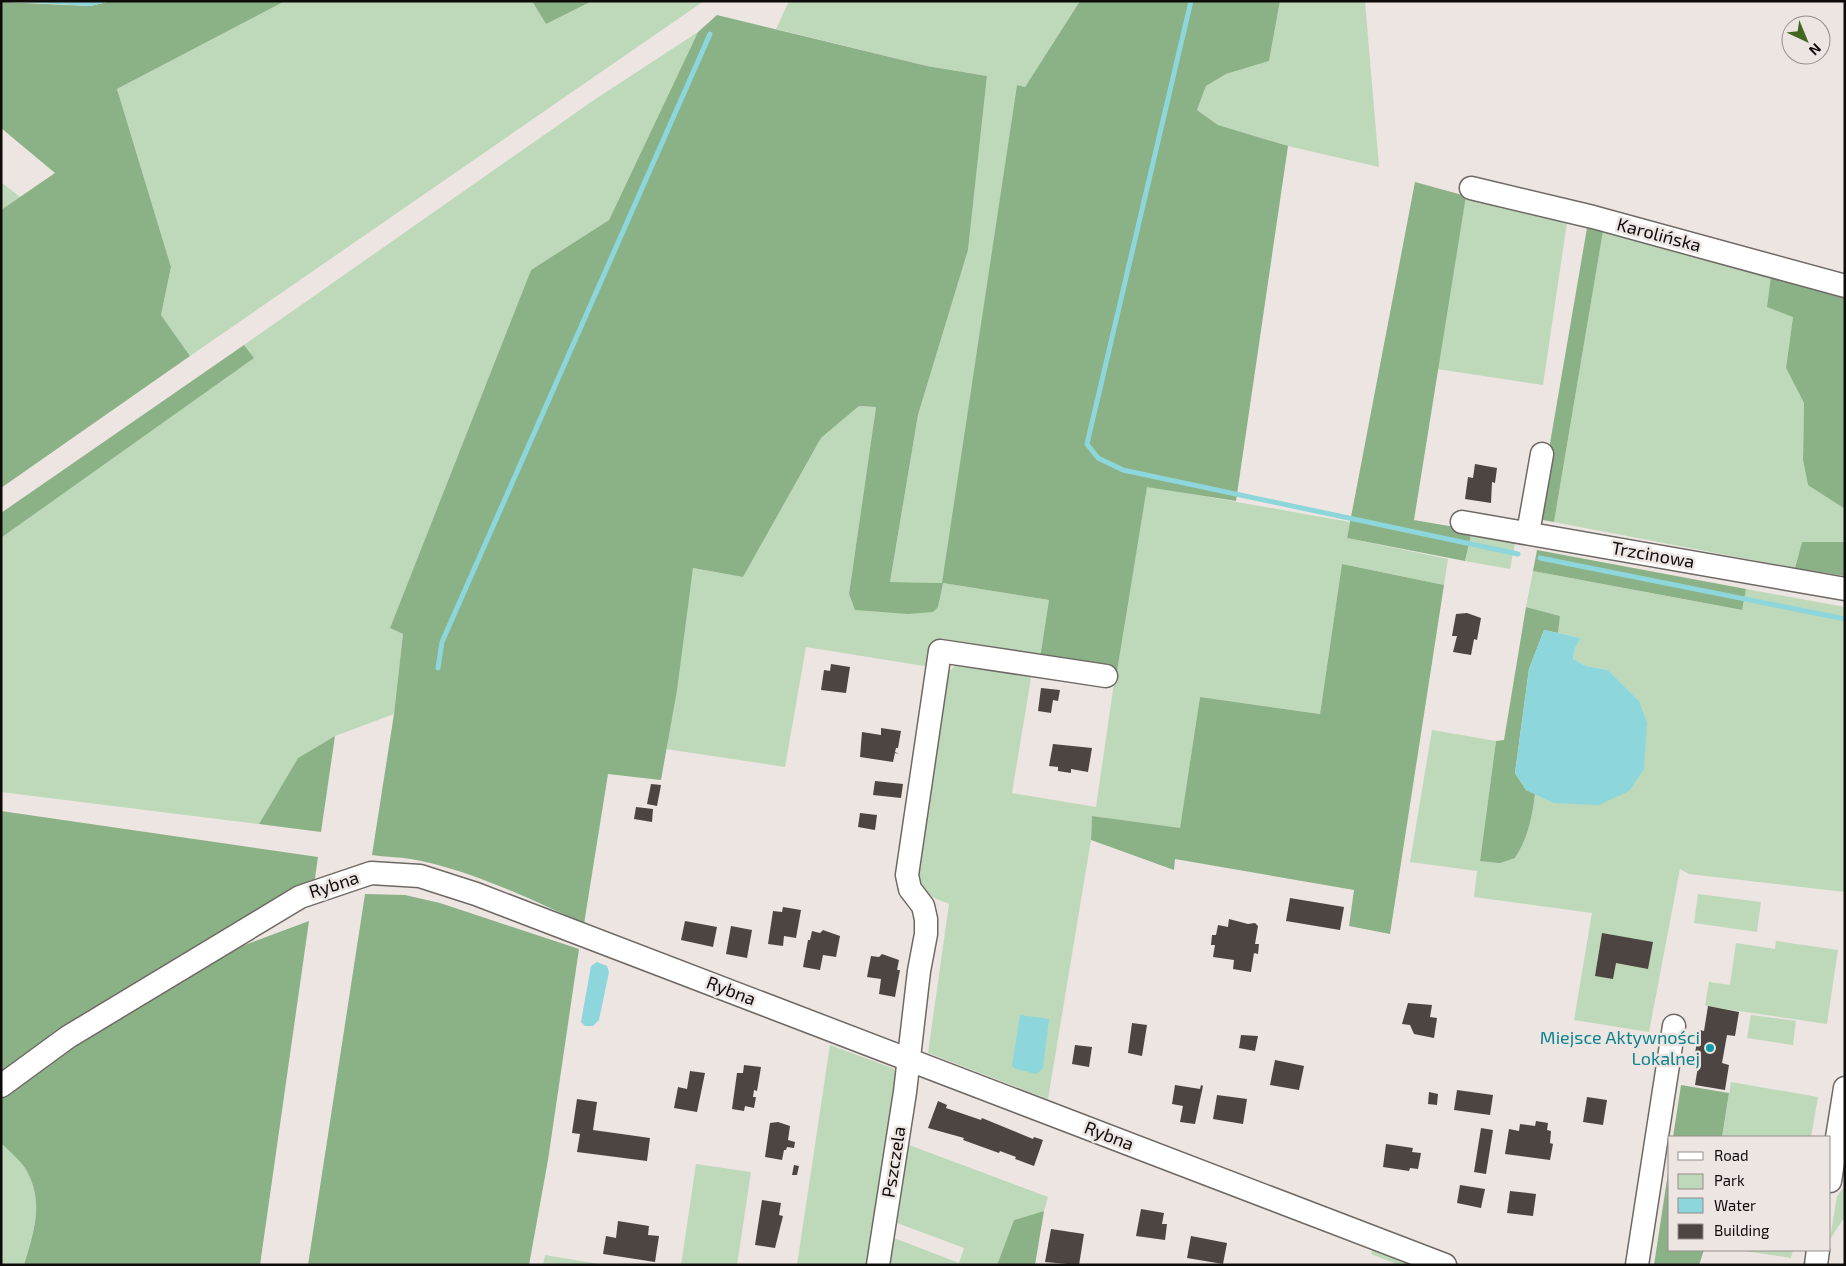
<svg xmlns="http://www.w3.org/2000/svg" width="1846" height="1266" viewBox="0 0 1846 1266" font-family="'Exo 2',sans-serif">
<rect width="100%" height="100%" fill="#ede5e1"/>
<!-- green -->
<g fill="#bdd9b9">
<polygon points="285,1 532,1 546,24 592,1 704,1 190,356 161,315 171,267 117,89"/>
<polygon points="789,1 1080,1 1025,87 1017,85 943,583 1049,600 1040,658 934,640 930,667 806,647 785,767 666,749 693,568 743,577 821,438 859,406 876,407 849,594 855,610 938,607 942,583 890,582 918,415 968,250 987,76 927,66 776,29"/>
<polygon points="1280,1 1365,1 1379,167 1288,146 1218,125 1197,110 1206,86 1226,74 1269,61"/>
<polygon points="698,32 609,220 531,270 390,628 403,634 394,714 335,736 298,758 259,824 1,792 1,536 253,358 244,345 594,100"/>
<polygon points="1,182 20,197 1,210"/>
<polygon points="1466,196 1568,216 1543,385 1437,369"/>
<polygon points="1603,231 1771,277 1793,317 1786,368 1804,403 1803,460 1808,484 1845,509 1845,542 1802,542 1795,568 1554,522"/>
<polygon points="1147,486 1350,522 1347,538 1448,559 1444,585 1342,564 1320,714 1200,697 1180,829 1092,816 1091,840 1048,1099 928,1053 949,904 918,891 913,881 945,682 950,671 961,659 1032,672 1012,793 1096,807 1114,683"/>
<polygon points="1472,530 1516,538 1510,569 1465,561"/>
<path d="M 1533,571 L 1741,610 L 1746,589 L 1845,607 L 1845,892 L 1689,874 L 1680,869 L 1649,1032 L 1574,1020 L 1592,913 L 1474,897 L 1477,871 L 1410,862 L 1432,730 L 1496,741 L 1480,860 L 1515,858 C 1528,838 1532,818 1535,794 L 1553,803 L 1639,701 L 1608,670 L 1586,666 L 1573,659 L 1575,648 L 1581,638 L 1558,633 L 1560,616 L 1526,607 Z"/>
<polygon points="1698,894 1761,902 1757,932 1694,923"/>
<polygon points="1776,941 1838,950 1827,1024 1705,1006 1709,982 1730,985 1736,943 1775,949"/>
<polygon points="1751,1015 1796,1021 1793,1045 1747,1038"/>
<polygon points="830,1045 900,1071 871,1265 797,1265"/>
<polygon points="1731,1082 1818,1097 1811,1137 1722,1137"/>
<path d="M 1,1143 C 9,1151 19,1159 25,1168 C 45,1201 34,1231 24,1265 L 1,1265 Z"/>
<polygon points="909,1145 1048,1197 1044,1211 1014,1220 997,1265 890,1265 894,1238 959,1263 964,1248 897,1223"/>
<polygon points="696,1164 751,1172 737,1265 681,1265"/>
<polygon points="1845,1186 1844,1218 1830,1239 1837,1196"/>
<polygon points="1373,1248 1424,1265 1399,1265 1371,1254"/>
<polygon points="1738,1250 1793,1250 1791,1258"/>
<polygon points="545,1255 605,1265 543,1265"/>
</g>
<!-- forest -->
<g fill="#8bb186">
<polygon points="111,1 285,1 117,89 171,267 161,315 190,356 1,488 1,210 55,173 1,128 1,2 90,6"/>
<polygon points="532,1 592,1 546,24"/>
<path d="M 1080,1 L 1280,1 L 1269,61 L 1226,74 L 1206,86 L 1197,110 L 1218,125 L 1288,146 L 1236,501 L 1147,487 L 1117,671 L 1040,658 L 1049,600 L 943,583 L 938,607 L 933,612 L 908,614 L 855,610 L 849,594 L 876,407 L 859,406 L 821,438 L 743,577 L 693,568 L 677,690 L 661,780 L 608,774 L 584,924 C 534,900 465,868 411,859 C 398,857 385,857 372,855 L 394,714 L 403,634 L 390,628 L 531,270 L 609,220 L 698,32 L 717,15 L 927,66 L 987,76 L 968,250 L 918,415 L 890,582 L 942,583 L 1017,85 L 1025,87 Z"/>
<polygon points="1415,182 1466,196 1414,520 1472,530 1465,561 1347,538"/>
<polygon points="1587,228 1603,231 1554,522 1537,519"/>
<polygon points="1771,277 1845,297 1845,509 1808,485 1803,460 1804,403 1786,368 1793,317 1767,307"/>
<polygon points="244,345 254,358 2,537 1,513"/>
<polygon points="1802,542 1845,542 1845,576 1795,568"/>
<polygon points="1537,550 1746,589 1742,610 1533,571"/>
<polygon points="1342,564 1444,585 1390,934 1349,926 1354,890 1175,859 1174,870 1091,840 1092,816 1180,828 1200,697 1320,714"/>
<path d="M 1526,607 L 1560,616 L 1558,633 L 1544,630 L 1529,669 L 1515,773 L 1526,790 L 1535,794 C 1532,818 1528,838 1515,858 L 1500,863 L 1480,861 L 1496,741 L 1504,740 Z"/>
<polygon points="335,736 321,832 259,824 298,758"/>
<polygon points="1,811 318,857 314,885 1,1076"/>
<polygon points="365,894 405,895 440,903 579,949 548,1160 529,1265 308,1265"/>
<path d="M 309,921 L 260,1265 L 24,1265 C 34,1231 45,1201 25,1168 C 19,1159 9,1151 1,1143 L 1,1099 L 37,1072 L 116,1020 L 242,946 Z"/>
<polygon points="1681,1085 1729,1093 1722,1137 1673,1137"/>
<polygon points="1670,1160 1670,1250 1704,1250 1699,1265 1654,1265"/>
<polygon points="1044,1211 1035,1265 997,1265 1014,1220"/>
</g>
<!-- water -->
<g fill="#8dd6db">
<polygon points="1,1 111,1 90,6"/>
<polygon points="1544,630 1581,638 1575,648 1573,659 1586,666 1608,670 1639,701 1647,723 1644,769 1629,791 1599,805 1553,803 1526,790 1515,773 1529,669"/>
<polygon points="597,962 607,966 609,972 599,1020 593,1026 585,1026 581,1022 591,966"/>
<polygon points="1020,1015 1049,1019 1043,1068 1037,1074 1016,1069 1012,1066"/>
</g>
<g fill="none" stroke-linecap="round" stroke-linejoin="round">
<!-- stream -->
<g stroke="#8dd6db" stroke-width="5">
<polyline points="1191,1 1087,444 1098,458 1123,470 1518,554"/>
<polyline points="1540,558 1845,619"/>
<polyline points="438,668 442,642 710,34"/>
</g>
</g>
<!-- building -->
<g fill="#4c4542">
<polygon points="1475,464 1497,468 1495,483 1492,482 1491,503 1465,499 1468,477 1473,478"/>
<polygon points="1467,613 1481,618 1477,640 1474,639 1471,655 1453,652 1457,636 1452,636 1456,614"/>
<polygon points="831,664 850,667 846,693 821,690 824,670 830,671"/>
<polygon points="1041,688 1060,690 1058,701 1053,700 1051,713 1038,711"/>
<polygon points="881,728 901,731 898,748 896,748 895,752 899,754 895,753 893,762 860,757 862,732 881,735"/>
<polygon points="1053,744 1092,748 1088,772 1071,769 1071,773 1058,771 1058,767 1049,766"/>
<polygon points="875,781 903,784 901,798 873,795"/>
<polygon points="651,784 661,785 657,806 647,804"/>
<polygon points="636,807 653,809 652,822 634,819"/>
<polygon points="860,813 877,815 875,830 858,827"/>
<polygon points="1290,898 1344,907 1340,930 1286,921"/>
<polygon points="783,907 801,910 796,938 784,936 783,946 768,944 773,911 782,912"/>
<polygon points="1229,919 1248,924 1255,923 1258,926 1255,944 1259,944 1258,954 1254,953 1251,972 1233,969 1234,960 1213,957 1215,945 1211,945 1212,935 1216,935 1218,925 1228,927"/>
<polygon points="685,921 717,927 713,947 681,940"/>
<polygon points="731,926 752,930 747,958 726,954"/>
<polygon points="823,930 840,936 836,957 823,955 820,970 803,967 808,940 810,940 812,931 820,933"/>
<polygon points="1602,933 1653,942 1648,969 1616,963 1613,979 1595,976"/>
<polygon points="882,954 899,960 897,970 900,970 895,997 879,994 881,979 867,977 871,956 879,957"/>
<polygon points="1408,1003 1432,1005 1430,1017 1437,1018 1434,1038 1414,1034 1410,1025 1402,1024"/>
<polygon points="1708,1006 1739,1012 1735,1036 1727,1035 1722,1063 1729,1065 1725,1090 1695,1085 1699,1060 1694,1059 1699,1030 1704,1031"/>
<polygon points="1132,1023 1147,1025 1142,1056 1128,1053"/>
<polygon points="1241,1035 1258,1036 1255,1051 1239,1048"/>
<polygon points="1075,1045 1092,1047 1089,1067 1072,1064"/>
<polygon points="1275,1060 1304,1066 1299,1090 1270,1085"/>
<polygon points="744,1065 761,1067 757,1091 754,1090 753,1097 756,1097 754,1108 745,1106 744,1111 732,1109 737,1073 743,1073"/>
<polygon points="690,1071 705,1073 697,1112 674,1108 678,1087 687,1089"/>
<polygon points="1175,1085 1200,1089 1201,1085 1203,1086 1195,1124 1180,1122 1183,1106 1172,1104"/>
<polygon points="1457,1090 1493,1095 1490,1115 1454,1110"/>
<polygon points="1429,1092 1438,1094 1437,1105 1428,1104"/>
<polygon points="1217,1095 1247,1099 1243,1124 1213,1119"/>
<polygon points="1587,1097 1607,1100 1603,1125 1583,1122"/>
<polygon points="577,1099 597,1102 593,1130 650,1138 647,1161 577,1152 580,1134 572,1133"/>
<polygon points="938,1101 947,1105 946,1108 981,1120 982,1118 1033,1139 1034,1137 1043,1140 1034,1166 1015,1159 1016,1157 1000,1151 999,1153 963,1140 964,1138 928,1128"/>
<polygon points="1536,1121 1548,1123 1547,1130 1551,1131 1550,1143 1553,1144 1550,1160 1505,1154 1509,1129 1519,1131 1520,1124 1535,1126"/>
<polygon points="778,1122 790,1126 788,1140 795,1142 794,1148 787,1147 786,1150 784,1150 782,1160 765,1157 770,1123"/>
<polygon points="1481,1128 1493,1130 1486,1174 1474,1172"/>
<polygon points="1386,1144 1413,1148 1412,1152 1421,1153 1418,1169 1410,1168 1409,1171 1383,1167"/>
<polygon points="794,1165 799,1166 797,1175 792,1175"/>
<polygon points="1460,1185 1485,1189 1481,1208 1457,1203"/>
<polygon points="1510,1191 1536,1194 1533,1216 1507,1213"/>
<polygon points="762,1200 781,1203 779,1215 783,1216 775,1248 755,1245"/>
<polygon points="1141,1209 1164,1213 1162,1224 1167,1224 1165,1240 1136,1236"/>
<polygon points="618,1221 649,1226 648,1235 659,1236 655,1262 603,1254 606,1236 616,1238"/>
<polygon points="1051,1229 1084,1234 1079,1265 1045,1262"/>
<polygon points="1191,1236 1227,1243 1223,1264 1187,1258"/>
</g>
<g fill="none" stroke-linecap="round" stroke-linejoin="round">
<defs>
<g id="minor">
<polyline points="1471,188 1593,217 1845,286"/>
<polyline points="1462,522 1845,589"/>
<polyline points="1528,533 1542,454"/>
<polyline points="1,1086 68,1037 300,897 371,873 420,876 476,894 1445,1265"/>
<polyline points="1830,1181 1845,1088"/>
<polyline points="878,1265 905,1092 919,971 926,934 926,919 923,906 910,889 907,875 940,651 1106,676"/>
<polyline points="1637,1265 1674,1026"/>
<polyline points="1816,1265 1818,1250"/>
</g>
</defs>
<!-- minor casing -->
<use href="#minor" stroke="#6f6965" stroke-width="25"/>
<!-- minor -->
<use href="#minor" stroke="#fff" stroke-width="22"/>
</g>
<!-- markers -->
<circle fill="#0f9aa8" stroke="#ede5e1" stroke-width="2" cx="1710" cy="1048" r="5"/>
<g text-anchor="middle" stroke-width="5" stroke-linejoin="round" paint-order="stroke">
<!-- street labels -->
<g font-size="18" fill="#0e0b0a" stroke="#ede5e1">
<text transform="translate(1659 235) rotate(15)" y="6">Karolińska</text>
<text transform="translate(1653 555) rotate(10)" y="6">Trzcinowa</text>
<text transform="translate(334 885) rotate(-18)" y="6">Rybna</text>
<text transform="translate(731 991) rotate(21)" y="6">Rybna</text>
<text transform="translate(1109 1136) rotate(21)" y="6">Rybna</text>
<text transform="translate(894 1162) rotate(-81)" y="6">Pszczela</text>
</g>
<!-- culture labels -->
<g font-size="18" fill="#0d838f" stroke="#ede5e1" text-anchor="end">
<text x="1700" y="1044">Miejsce Aktywności<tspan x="1700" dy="21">Lokalnej</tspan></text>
</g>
</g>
<!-- border -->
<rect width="1846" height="1266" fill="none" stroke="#0e0b0a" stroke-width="5"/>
<!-- legend -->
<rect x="1668" y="1136" width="162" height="115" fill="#ede5e1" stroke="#948e8b"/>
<rect x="1678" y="1152" width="25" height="8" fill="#ffffff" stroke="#948e8b"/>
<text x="1714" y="1161" font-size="15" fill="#0e0b0a">Road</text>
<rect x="1678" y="1174" width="25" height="15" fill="#bdd9b9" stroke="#948e8b"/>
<text x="1714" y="1186" font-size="15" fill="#0e0b0a">Park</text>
<rect x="1678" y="1198" width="25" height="15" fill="#8dd6db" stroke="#948e8b"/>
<text x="1714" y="1211" font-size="15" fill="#0e0b0a">Water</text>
<rect x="1678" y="1224" width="25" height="15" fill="#4c4542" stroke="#948e8b"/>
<text x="1714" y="1236" font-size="15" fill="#0e0b0a">Building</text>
<!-- north arrow -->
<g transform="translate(1806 40) rotate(136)"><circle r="24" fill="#ede5e1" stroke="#948e8b"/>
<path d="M0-4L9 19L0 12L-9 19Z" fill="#416721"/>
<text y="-8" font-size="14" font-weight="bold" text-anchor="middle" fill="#0e0b0a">N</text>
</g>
</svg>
